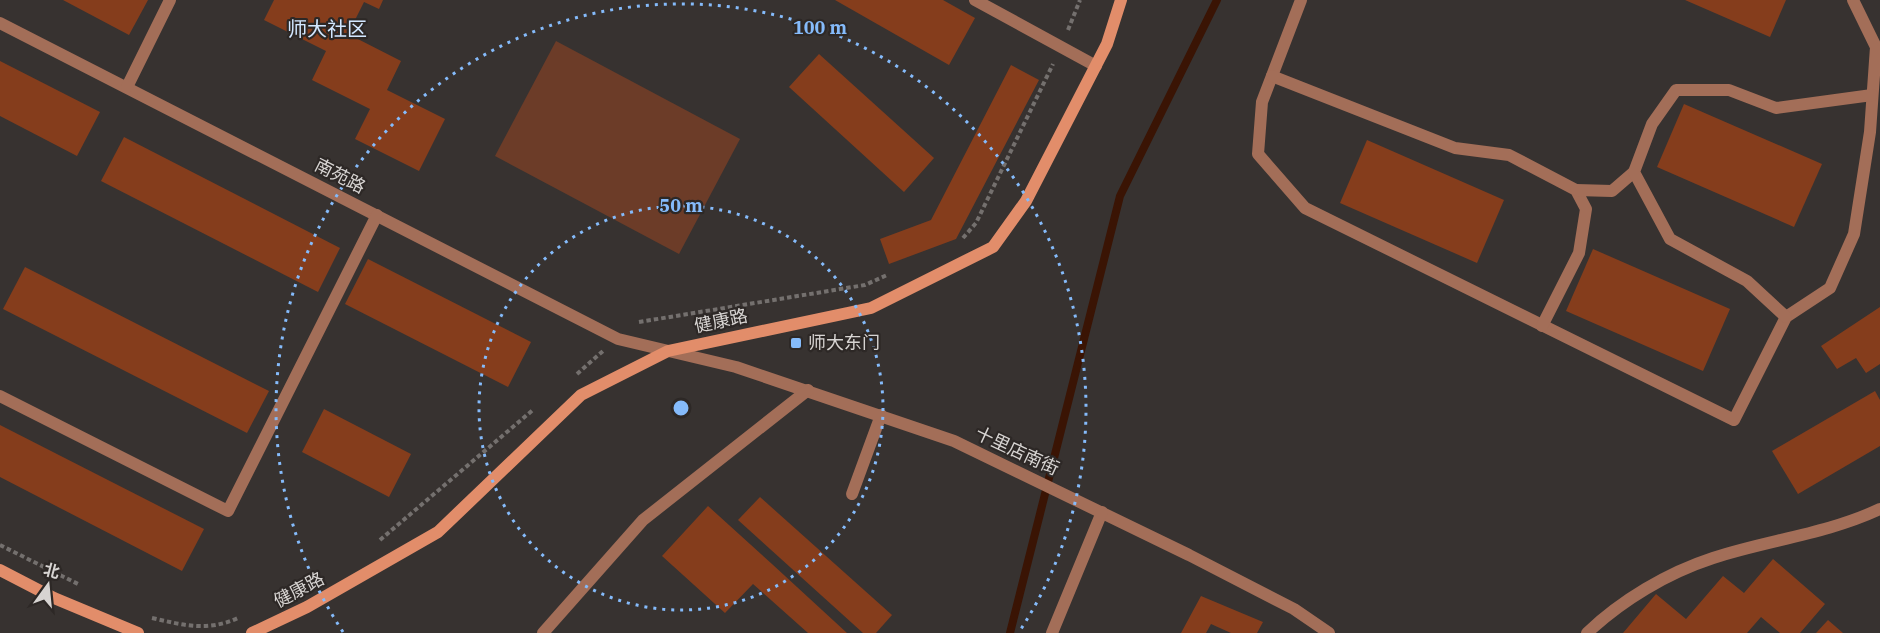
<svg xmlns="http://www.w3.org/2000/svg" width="1880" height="633" viewBox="0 0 1880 633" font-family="'IBM Plex Serif','Noto Sans SC',serif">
<rect width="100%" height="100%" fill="#373230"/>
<!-- green -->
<polygon fill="#6c3c28" points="556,41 740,139 679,254 495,156"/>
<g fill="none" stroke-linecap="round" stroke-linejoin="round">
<!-- stream -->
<polyline stroke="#3a1404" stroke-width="8" points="1010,633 1120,196 1217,0"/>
</g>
<!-- building -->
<g fill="#853d1c">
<polygon points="63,0 148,0 129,35"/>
<polygon points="274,0 383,0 379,9 364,2 348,34 401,61 387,90 445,119 419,171 355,139 370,109 312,80 326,51 264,20"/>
<polygon points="835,0 943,0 975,18 949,65"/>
<polygon points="1685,0 1786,0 1770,37"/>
<polygon points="819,54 934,158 904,192 789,87"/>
<polygon points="0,61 100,112 77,156 0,116"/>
<polygon points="1011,65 1039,80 956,239 889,264 880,239 931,220"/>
<polygon points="1684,104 1822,164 1794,227 1657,167"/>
<polygon points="124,137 340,248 318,292 101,181"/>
<polygon points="1367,140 1504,200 1477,263 1340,203"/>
<polygon points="1593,249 1730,309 1703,371 1566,311"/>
<polygon points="368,259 531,342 508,387 345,304"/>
<polygon points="25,267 269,391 247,433 3,309"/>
<polygon points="1880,307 1880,364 1866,373 1856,358 1837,369 1821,346"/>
<polygon points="1875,391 1880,400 1880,446 1798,494 1772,451"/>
<polygon points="324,409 411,454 389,497 302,452"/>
<polygon points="0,425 204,529 182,571 0,477"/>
<polygon points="760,497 892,615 876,633 863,633 738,520"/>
<polygon points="708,506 772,564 847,633 808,633 753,584 725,613 662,556"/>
<polygon points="1773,559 1825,604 1800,633 1780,633 1761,617 1747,633 1623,633 1656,594 1686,619 1723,576 1744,593"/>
<polygon points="1201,596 1263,622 1257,633 1231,633 1211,624 1206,633 1181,633"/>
<polygon points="1828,620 1843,633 1816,633"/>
</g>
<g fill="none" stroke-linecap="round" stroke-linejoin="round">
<!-- path -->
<g stroke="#74706e" stroke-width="4" stroke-dasharray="4.5 3" stroke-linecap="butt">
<polyline points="1068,30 1080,0"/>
<polyline points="963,238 976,223 1053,64"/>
<polyline points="639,322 865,285 887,275"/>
<polyline points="577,374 603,351"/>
<polyline points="380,540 534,409"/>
<polyline points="0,545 80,585"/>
<path d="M 152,618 C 183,625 207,632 238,618"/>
</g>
<!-- service -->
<g stroke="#a36e58" stroke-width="12">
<polyline points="975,0 1096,66"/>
<polyline points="852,494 881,415"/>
</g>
<!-- minor -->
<g stroke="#a36e58" stroke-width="12">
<polyline points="1301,0 1262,102 1258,154 1305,208 1734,420 1786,317 1830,288 1854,234 1870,132 1876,47 1853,0"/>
<polyline points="0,23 618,339 736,367 954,441 1189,555 1294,609 1329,633"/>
<polyline points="1272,76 1455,148 1509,155 1576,190 1586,209 1579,253 1542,326"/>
<polyline points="127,87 170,0"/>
<polyline points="1576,190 1612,191 1634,172"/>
<polyline points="1786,317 1747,281 1670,239 1634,172 1652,124 1676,90 1729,90 1776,108 1872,95"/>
<polyline points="0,396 228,511 377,215"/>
<polyline points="543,633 643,520 808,390"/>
<polyline points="1052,633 1102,512"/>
<path d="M 1587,633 C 1622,600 1667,573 1713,558 C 1768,540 1827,534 1880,509"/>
</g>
<!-- secondary -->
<g stroke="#e28d6a" stroke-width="12">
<polyline points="0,570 54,598 138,633"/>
<polyline points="252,633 307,607 438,532 581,395 668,351 871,308 993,247 1026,201 1107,44 1121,0"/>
</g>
</g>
<!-- distance rings -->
<g fill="none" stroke="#85bbfb" stroke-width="3" stroke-dasharray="3 6">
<circle cx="681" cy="408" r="202"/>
<path d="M343 632A405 405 0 1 1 1019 632"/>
</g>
<!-- markers -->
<rect fill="#85bbfb" stroke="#2d2826" stroke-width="2" x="790" y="337" width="12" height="12" rx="3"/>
<g text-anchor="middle" stroke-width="4.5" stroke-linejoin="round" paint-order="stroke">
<!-- street labels -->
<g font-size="18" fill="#d7d4d2" stroke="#2d2826">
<text transform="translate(340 176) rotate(27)" y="6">南苑路</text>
<text transform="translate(721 321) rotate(-12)" y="6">健康路</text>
<text transform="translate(1017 451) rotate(25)" y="6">十里店南街</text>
<text transform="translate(299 590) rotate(-28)" y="6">健康路</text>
</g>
<!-- poi labels -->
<g font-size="18" fill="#d7d4d2" stroke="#2d2826" text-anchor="start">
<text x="808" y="349">师大东门</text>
</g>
<!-- neighbourhood labels -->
<g font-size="20" fill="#d2e7ff" stroke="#2d2826">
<text x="327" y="36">师大社区</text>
</g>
</g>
<circle cx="681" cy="408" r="9" fill="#85bbfb" stroke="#2d2826" stroke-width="3"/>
<g font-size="18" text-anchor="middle" font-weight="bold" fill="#85bbfb" stroke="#2d2826" stroke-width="4.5" stroke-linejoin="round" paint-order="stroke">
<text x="820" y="34">100 m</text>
<text x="681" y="212">50 m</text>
</g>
<!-- north arrow -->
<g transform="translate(48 585) rotate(15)" stroke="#2d2826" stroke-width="4.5" paint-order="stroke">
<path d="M0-4.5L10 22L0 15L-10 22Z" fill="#d7d4d2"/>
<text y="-9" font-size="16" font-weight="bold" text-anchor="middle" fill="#d7d4d2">北</text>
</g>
</svg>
